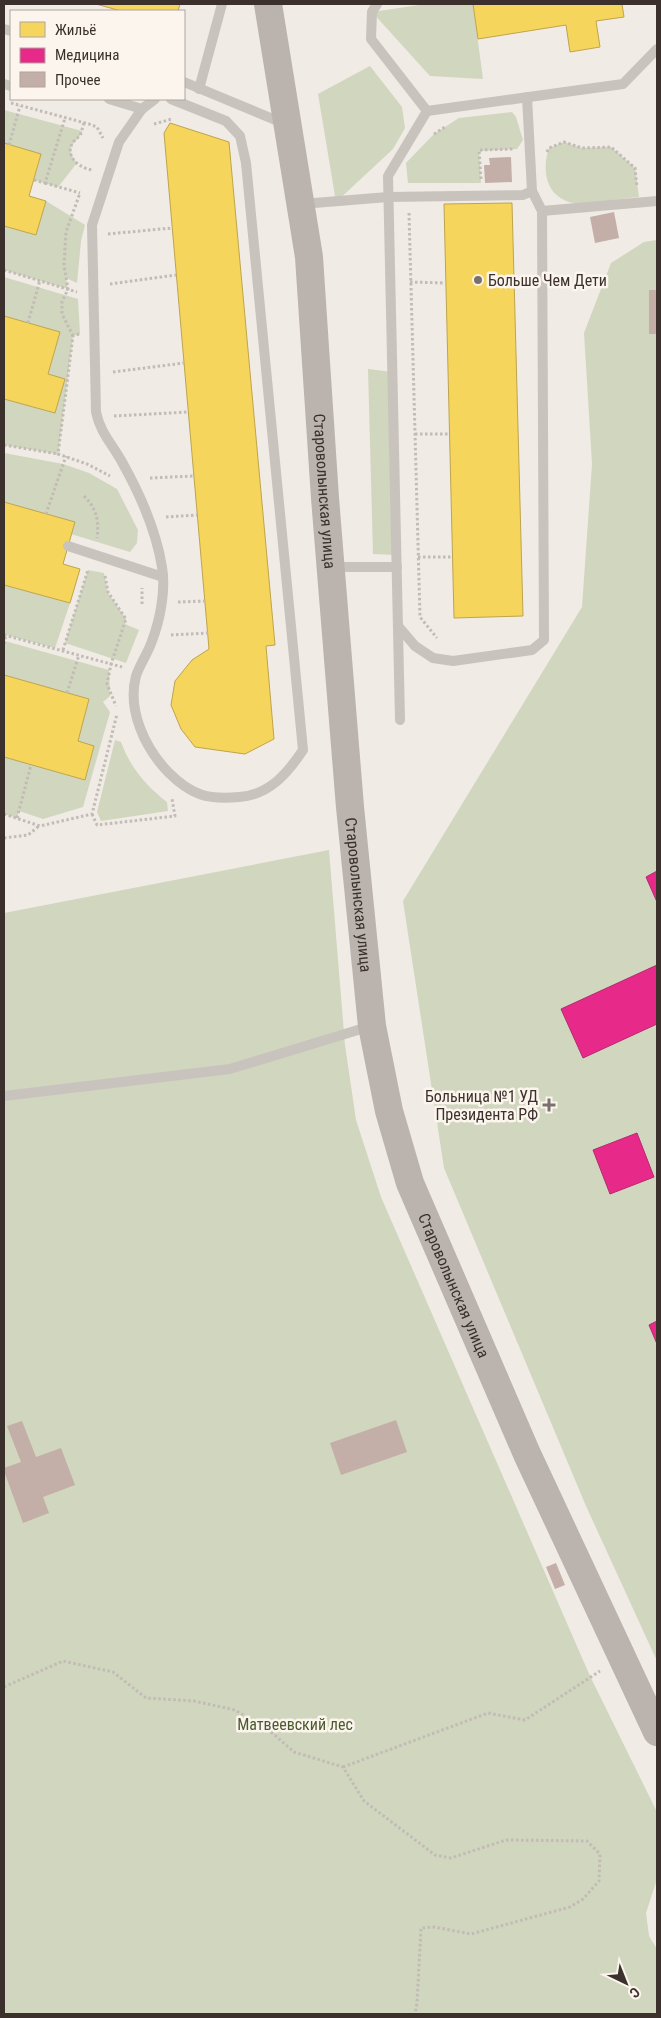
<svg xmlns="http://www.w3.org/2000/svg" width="661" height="2018" viewBox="0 0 661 2018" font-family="'Roboto Condensed',sans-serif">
<rect width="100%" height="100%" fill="#f0ebe5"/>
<!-- green -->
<g fill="#d1d6bf">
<polygon points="426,4 473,4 483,79 430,76 372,12"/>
<polygon points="370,66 402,107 405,128 393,149 336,202 318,94"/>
<path d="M 4,110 L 82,131 C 78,144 62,145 77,163 L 58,187 L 34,180 L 41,154 L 4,143 Z"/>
<polygon points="512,112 516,117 523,140 517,149 479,151 481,183 408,183 406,163 434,134 459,118"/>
<path d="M 564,142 L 582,148 L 611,147 L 635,168 L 639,197 C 626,198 579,206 569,202 C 545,194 542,169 549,148 Z"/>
<polygon points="46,201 85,225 81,241 77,283 66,278 68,289 4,270 4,226 36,235"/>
<polygon points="657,240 657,1661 586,1506 444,1168 403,901 582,607 592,464 584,333 611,263 644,242"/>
<polygon points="4,277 78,299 80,334 73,336 58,454 4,445 4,399 55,413 65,379 48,374 60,332 4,316"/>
<polygon points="368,369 392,372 397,555 373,554"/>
<polygon points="4,453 63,464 89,473 117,489 138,530 137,543 130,552 71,534 74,522 4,502"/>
<polygon points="88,570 104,573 108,593 126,619 125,624 139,630 126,663 65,643"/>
<polygon points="4,585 70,603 55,648 6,635 5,641 109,670 110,696 103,702 110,712 83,807 43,819 19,811 17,818 4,814 4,757 85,780 94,746 78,741 89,699 4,675"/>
<path d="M 115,740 L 121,742 C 130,767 146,786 167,802 L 168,811 L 101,821 L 97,812 Z"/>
<polygon points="329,850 345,1045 356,1120 381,1197 590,1676 657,1812 657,1879 646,1913 649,1936 657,1949 657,2014 4,2014 4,913"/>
</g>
<!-- homes -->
<g fill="#f6d55c" stroke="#bea44d">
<polygon points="96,4 180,4 178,11 121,11"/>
<polygon points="473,4 622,4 624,17 596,21 600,47 570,52 566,25 478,39"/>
<polygon points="170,123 229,142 275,645 266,646 274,739 245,754 195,747 181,729 171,705 175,681 192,660 209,649 164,133"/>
<polygon points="4,143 41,154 29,196 46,201 36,235 4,226"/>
<polygon points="512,203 523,616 454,618 444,204"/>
<polygon points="4,316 60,332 48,374 65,379 55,413 4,399"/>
<polygon points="4,502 75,522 63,564 80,569 70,603 4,585"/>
<polygon points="4,675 89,699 78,741 94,746 85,780 4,757"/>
</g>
<!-- health -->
<g fill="#e7298a" stroke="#b32b6e">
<polygon points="657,871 657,902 646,877"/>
<polygon points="657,965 657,1024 583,1058 561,1009"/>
<polygon points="637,1133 654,1177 610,1194 593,1150"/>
<polygon points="657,1321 657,1344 649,1325"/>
</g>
<!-- building -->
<g fill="#c3afa7">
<polygon points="511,157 512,182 485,183 484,165 490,165 489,158"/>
<polygon points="614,212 619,238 595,243 590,217"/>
<rect x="649" y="290" width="8" height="44"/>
<polygon points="396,1420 407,1452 341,1475 330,1443"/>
<polygon points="22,1421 36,1457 61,1448 75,1485 43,1497 49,1513 23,1523 4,1471 4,1468 21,1462 7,1426"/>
<polygon points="556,1563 565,1585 555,1589 546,1567"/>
</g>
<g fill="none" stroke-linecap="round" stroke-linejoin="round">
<!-- path -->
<g stroke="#c2bbb6" stroke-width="3" stroke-dasharray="2.5 2.5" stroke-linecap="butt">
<polyline points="11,103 89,124 97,127 103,138"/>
<path d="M 84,123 L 80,136 C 60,149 74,167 92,170"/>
<polyline points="154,124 172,119"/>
<polyline points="434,134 445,127"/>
<polyline points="9,145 20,106"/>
<polyline points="547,152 549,148 564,142 582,148 611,147 635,168 637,187"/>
<polyline points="481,179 479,150 513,149"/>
<polyline points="34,180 45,183 65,118"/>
<polyline points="45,183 80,193"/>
<polyline points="409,213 420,617 437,638"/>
<polyline points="108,234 172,228"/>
<polyline points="4,270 77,292"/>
<polyline points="410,282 446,283"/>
<polyline points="110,284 176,275"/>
<polyline points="28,323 40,280"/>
<polyline points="79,334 73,336 58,454 87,464 110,476"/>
<polyline points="73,336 62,314 62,302 68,289 64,265 66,232 80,193"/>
<polyline points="113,372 184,363"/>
<polyline points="114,416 188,412"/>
<polyline points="415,434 450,434"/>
<polyline points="4,445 58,454"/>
<polyline points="150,478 194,476"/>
<path d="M 84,496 C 97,509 99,521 97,538"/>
<polyline points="46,514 66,456"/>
<polyline points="166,517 197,515"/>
<polyline points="418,557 453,557"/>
<polyline points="105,576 108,592 126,619 111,664 107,684 116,706"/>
<polyline points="178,602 205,601"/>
<polyline points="142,604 142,588"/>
<polyline points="4,635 122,667"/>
<polyline points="171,635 208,633"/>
<polyline points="4,644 6,635"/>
<polyline points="63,650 88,570"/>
<polyline points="67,693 79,655"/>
<polyline points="4,814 40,826 92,814 117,714"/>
<polyline points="92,814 97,825 175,816 172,799"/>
<polyline points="17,818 31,765"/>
<polyline points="4,838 28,835 39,826"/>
<polyline points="4,1687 63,1661 113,1672 146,1698 194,1701 235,1710 270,1731 294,1752 343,1767 364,1801 435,1855 451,1858 506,1840 587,1841 600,1854 599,1881 583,1899 570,1907 471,1934 434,1927 421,1928 417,2003 415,2014"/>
<polyline points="343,1767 488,1713 525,1720 600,1671"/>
</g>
<!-- lane -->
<g stroke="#c9c3be" stroke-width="10">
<polyline points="377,4 372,12 371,39 427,111 388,176 400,720"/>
<polyline points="4,29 11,31"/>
<polyline points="184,82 285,124"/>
<polyline points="4,84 11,86"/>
<polyline points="199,89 222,4"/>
<polyline points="109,99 142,109"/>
<path d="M 155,99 L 142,109 L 119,142 L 92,225 L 96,412 C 100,432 112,444 122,462 C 140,494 156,530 162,567 C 166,590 160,620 152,641 C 148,653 140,664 136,676 C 127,710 145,748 168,772 C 191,795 207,800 239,797 C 269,795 287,774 303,750 L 246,163 L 240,136 L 226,121 L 171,99"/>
<polyline points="427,111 623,84 657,49"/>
<polyline points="302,204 388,197 523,195 532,191"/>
<polyline points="542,211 657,201"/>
<polyline points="68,546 163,577"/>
<polyline points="332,567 397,567"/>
<polyline points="398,626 415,646 433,658 453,661 532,650 544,640 542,211 532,191 527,97"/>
<polyline points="4,1096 230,1069 371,1026"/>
</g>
<!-- secondary -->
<path stroke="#bab3ae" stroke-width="28" id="s1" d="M 268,4 L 309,257 L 325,498 L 350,807 L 372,1026 L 389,1111 L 410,1183 L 527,1454 L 657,1732"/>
</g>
<!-- markers -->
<g fill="#7a716c" stroke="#fbf5ee" stroke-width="2">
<circle cx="478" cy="280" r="5"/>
<path d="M546.5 1097.5h5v5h5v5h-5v5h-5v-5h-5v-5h5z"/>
</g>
<g text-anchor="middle" stroke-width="5" stroke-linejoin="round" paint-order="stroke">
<!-- poi labels -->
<g font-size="16" fill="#3b302b" stroke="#fbf5ee" text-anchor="start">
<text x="488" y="286">Больше Чем Дети</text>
<text x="538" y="1102" text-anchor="end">Больница №1 УД<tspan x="538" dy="18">Президента РФ</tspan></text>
</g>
<!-- street labels -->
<g font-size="16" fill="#3b302b" stroke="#fbf5ee">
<text dy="6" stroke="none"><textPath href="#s1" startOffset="491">Староволынская улица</textPath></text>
<text dy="6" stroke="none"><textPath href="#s1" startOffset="896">Староволынская улица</textPath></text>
<text dy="6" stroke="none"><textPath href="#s1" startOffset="1301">Староволынская улица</textPath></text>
</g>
<!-- park labels -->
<g font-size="16" fill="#4a5a2e" stroke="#fbf5ee">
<text x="295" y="1730">Матвеевский лес</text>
</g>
</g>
<!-- border -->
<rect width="661" height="2018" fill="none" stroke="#3b302b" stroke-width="10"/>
<!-- legend -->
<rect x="10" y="10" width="175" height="90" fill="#fbf5ee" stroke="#aea6a0"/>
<rect x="20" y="22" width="25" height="15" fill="#f6d55c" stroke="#aea6a0"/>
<text x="55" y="35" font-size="15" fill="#3b302b">Жильё</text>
<rect x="20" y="48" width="25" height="15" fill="#e7298a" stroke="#aea6a0"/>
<text x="55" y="60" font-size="15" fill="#3b302b">Медицина</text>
<rect x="20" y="72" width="25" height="15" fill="#c3afa7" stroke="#aea6a0"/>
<text x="55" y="85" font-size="15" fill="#3b302b">Прочее</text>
<!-- north arrow -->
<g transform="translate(626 1983) rotate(137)" stroke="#fbf5ee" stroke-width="4" paint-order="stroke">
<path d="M0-4L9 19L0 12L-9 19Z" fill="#3b302b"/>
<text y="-8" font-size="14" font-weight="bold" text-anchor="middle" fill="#3b302b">С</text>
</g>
</svg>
